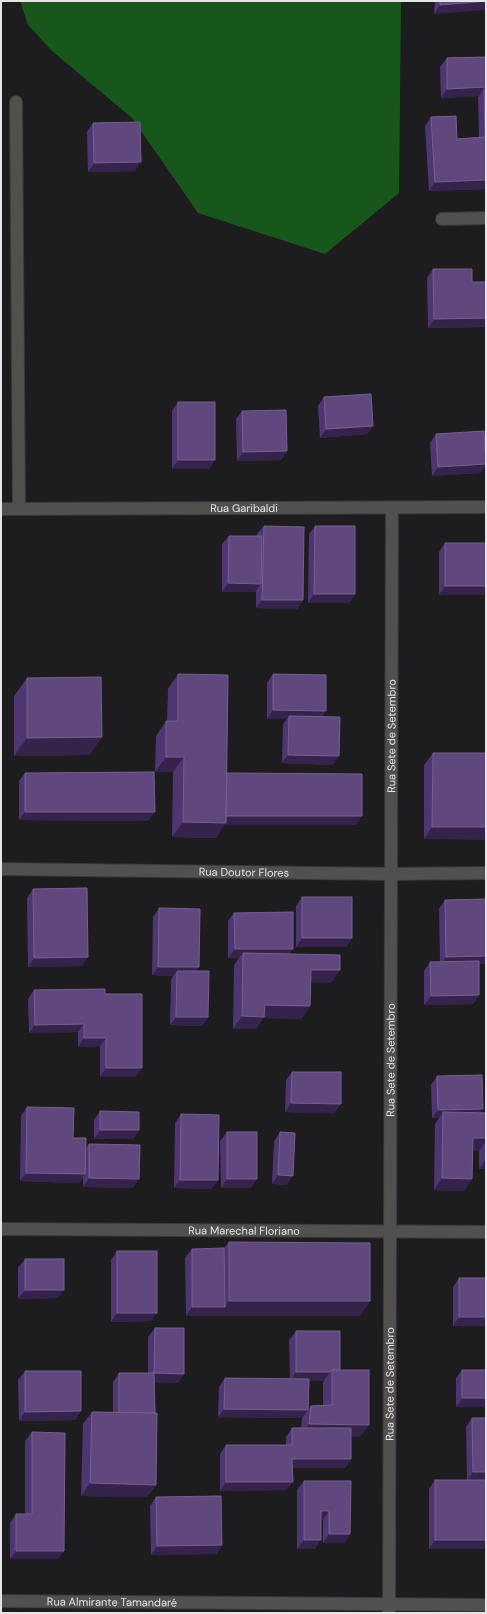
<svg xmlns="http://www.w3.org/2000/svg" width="487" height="1614" viewBox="0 0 487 1614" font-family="'DM Sans',sans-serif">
<rect width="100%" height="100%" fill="#1d1c1f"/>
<!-- forest -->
<polygon fill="#18571b" points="20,1 401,1 399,193 325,254 198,213 132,118 52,51 28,25"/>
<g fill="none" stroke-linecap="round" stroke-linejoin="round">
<defs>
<g id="minor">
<polyline points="16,102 19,509"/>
<polyline points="442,219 486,218"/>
<path id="s1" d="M 1,509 L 486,507"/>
<path id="s2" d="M 1,869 L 390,874 L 486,873"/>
<path id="s3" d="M 1,1229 L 486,1232"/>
<path id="s4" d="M 1,1601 L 486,1605"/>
<path id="s5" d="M 389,1613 L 392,508"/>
</g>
</defs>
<!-- minor casing -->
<use href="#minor" stroke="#39383b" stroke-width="14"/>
<!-- minor -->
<use href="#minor" stroke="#52504f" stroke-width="12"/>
</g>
<!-- wall -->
<g fill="#503573" fill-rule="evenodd">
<polygon points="435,1 486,1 434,14"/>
<polygon points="486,57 486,189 429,191 425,126 431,117 457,139 479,137 478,98 479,96 441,98 440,67 447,58"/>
<polygon points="93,123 135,171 88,172 87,132"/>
<polygon points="433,269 472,282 485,327 428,328 427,278"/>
<polygon points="324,397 373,426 367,434 320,438 318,406"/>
<polygon points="178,402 215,460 209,469 172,469 172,411"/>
<polygon points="242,411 287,451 281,460 237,461 236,419"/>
<polygon points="436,434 486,465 480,473 432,476 430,443"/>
<polygon points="264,526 303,600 297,609 256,608 256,591 255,592 222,592 222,544 229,536 257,536 257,534"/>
<polygon points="315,526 355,594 349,603 308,603 309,534"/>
<polygon points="445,543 486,543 486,590 483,595 439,595 439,552"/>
<polygon points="178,674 227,773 362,816 356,825 224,825 216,838 172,837 173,772 155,772 156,736 166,721 167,721 168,689"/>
<polygon points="273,674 322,716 333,765 282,763 283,724 287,719 267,719 267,683"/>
<polygon points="27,678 102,737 89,755 14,756 14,696"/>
<polygon points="433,753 486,753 424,839 424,765"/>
<polygon points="25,773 148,821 19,820 19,781"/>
<polygon points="33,889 82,966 28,967 27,898"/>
<polygon points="302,897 352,938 346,947 296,947 296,906"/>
<polygon points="445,900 486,964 479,964 479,995 473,1004 424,1005 424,971 430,962 440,962 439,909"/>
<polygon points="159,908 196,971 208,1017 202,1026 170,1025 171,980 173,976 152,975 153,917"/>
<polygon points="234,913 293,949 289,954 331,983 310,982 310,1006 301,1019 263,1018 256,1029 233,1029 234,965 239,958 228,958 228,921"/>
<polygon points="34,990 105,994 136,1077 100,1077 100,1046 78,1047 78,1032 29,1033 28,999"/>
<polygon points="292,1072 341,1104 334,1113 285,1112 286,1080"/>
<polygon points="437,1076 483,1109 480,1112 486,1113 486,1169 479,1169 479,1151 472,1151 464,1191 434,1190 435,1124 439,1118 432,1118 431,1085"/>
<polygon points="27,1107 85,1149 89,1144 133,1188 83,1187 83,1177 79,1183 20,1181 21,1116"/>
<polygon points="100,1111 139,1130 133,1139 94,1139 94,1120"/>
<polygon points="181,1114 218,1180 211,1189 174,1188 175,1123"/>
<polygon points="227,1132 251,1188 221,1188 220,1141"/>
<polygon points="280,1132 287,1185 272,1184 274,1141"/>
<polygon points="229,1242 370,1301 360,1316 186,1316 185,1258 192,1249 224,1248"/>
<polygon points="117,1251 157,1313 150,1321 111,1322 111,1260"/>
<polygon points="25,1259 58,1298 18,1299 18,1268"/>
<polygon points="459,1278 486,1278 486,1326 453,1326 453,1287"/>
<polygon points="155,1328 178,1383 154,1382 156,1485 147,1497 81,1496 83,1424 92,1412 113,1413 113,1382 119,1373 148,1373 148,1337"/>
<path d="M 296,1331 L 340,1370 L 360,1437 L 351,1437 L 351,1459 L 345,1468 L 292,1468 L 293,1482 L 286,1490 L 220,1491 L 220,1454 L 226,1445 L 286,1445 L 286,1437 L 292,1428 L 301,1428 L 302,1418 L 218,1417 L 219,1387 L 225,1378 L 290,1379 L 289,1340 ZM 309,1381 L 324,1381 L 323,1382 L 323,1406 L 311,1406 L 308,1410 Z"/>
<polygon points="462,1370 486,1370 456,1407 456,1378"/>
<polygon points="25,1371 81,1411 75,1420 19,1421 18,1380"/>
<polygon points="472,1418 486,1418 486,1544 483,1549 429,1549 429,1489 435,1480 467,1480 466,1427"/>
<polygon points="32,1432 64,1551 57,1559 10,1559 10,1523 16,1514 25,1514 25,1441"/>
<polygon points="304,1481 350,1534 344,1543 323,1543 323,1520 321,1520 315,1549 297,1549 297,1490"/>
<polygon points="156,1497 222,1545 216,1554 151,1555 150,1506"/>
</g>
<!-- shaded-wall -->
<g fill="#35234c">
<polygon points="486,1 486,10 434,14 440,5"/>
<polygon points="486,87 486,95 484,89 479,96 441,98 447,89"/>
<polygon points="141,162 135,171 88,172 94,163"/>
<polygon points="486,180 486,189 429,191 435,182"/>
<polygon points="486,318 486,325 485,327 428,328 434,319"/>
<polygon points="373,426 367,434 320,438 326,429"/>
<polygon points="287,451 281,460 237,461 243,452"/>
<polygon points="178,460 215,460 209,469 172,469"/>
<polygon points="486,464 480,473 432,476 438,467"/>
<polygon points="228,583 261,584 255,592 222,592"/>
<polygon points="445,586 486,586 486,590 483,595 439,595"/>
<polygon points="314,594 355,594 349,603 308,603"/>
<polygon points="262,600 303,600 297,609 256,608"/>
<polygon points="273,710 326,711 320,720 289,716 287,719 267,719"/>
<polygon points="102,737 89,755 14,756 27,738"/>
<polygon points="288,755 339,756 333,765 282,763"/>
<polygon points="166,757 184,757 173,772 155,772"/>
<polygon points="25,812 155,812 148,821 19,820"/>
<polygon points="225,816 362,816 356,825 224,825 216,838 172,837 183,822"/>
<polygon points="432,827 486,827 486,840 424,839"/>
<polygon points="302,938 352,938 346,947 296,947"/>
<polygon points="235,949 293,949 286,958 243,953 239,958 228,958"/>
<polygon points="486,956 486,964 440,966 446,957"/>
<polygon points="88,957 82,966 28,967 34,958"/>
<polygon points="158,967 199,967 193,976 177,971 173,976 152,975"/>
<polygon points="311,970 340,970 331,983 302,982"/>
<polygon points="479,995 473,1004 424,1005 431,996"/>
<polygon points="265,1005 310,1006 301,1019 263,1018 256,1029 233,1029 242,1016"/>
<polygon points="176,1017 208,1017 202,1026 170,1025"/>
<polygon points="84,1024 78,1032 29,1033 35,1025"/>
<polygon points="84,1038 106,1038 100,1046 78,1047"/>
<polygon points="106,1068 142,1068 136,1077 100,1077"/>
<polygon points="291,1103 341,1104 334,1113 285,1112"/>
<polygon points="483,1109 477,1118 443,1112 439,1118 432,1118 438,1110"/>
<polygon points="100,1130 139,1130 133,1139 94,1139"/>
<polygon points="473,1138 486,1138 486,1141 479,1151 464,1151"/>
<polygon points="486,1159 486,1169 479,1169"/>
<polygon points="26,1173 85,1174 79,1183 20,1181"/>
<polygon points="278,1175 293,1176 287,1185 272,1184"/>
<polygon points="89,1178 139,1179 133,1188 83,1187"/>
<polygon points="442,1178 472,1179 464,1191 434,1190"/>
<polygon points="227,1179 257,1179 251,1188 221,1188"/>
<polygon points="180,1180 218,1180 211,1189 174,1188"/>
<polygon points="25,1290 64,1290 58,1298 18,1299"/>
<polygon points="229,1301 370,1301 360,1316 186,1316 192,1307 225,1307"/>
<polygon points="117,1313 157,1313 150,1321 111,1322"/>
<polygon points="459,1317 486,1317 486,1326 453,1326"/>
<polygon points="296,1372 330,1372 324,1381 290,1381"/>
<polygon points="154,1373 184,1374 178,1383 148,1382"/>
<polygon points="462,1398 486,1398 486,1407 456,1407"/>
<polygon points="224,1409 308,1410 302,1418 218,1417"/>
<polygon points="81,1411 75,1420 19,1421 25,1412"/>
<polygon points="309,1424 369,1425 360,1437 300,1437"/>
<polygon points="292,1459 351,1459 345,1468 286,1468"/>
<polygon points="473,1472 486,1472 486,1481 467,1481"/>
<polygon points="226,1482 293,1482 286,1490 220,1491"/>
<polygon points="90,1483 156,1485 147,1497 81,1496"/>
<polygon points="321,1511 329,1511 323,1520 315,1520"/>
<polygon points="329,1534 350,1534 344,1543 323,1543"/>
<polygon points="304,1540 321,1540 315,1549 297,1549"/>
<polygon points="435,1540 486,1540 486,1544 483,1549 429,1549"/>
<polygon points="222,1545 216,1554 151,1555 157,1546"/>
<polygon points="16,1551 64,1551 57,1559 10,1559"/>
</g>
<!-- building -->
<g fill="#60487f" stroke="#75608f">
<polygon points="440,1 486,1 440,5"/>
<polygon points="486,57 486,87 447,89 447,58"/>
<polygon points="486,88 486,180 435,182 431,117 456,116 457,139 485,137 484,89"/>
<polygon points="140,122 141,162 94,163 93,123"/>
<polygon points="433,269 472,269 472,282 486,282 486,318 434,319"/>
<polygon points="371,394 373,426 326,429 324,397"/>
<rect x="178" y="402" width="37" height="58"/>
<polygon points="286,410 287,451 243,452 242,411"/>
<polygon points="484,431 486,464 438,467 436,434"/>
<polygon points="264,526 304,527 303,600 262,600"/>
<polygon points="315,526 355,526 355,594 314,594"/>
<polygon points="229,536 262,536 261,584 228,583"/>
<rect x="445" y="543" width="41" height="43"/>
<polygon points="178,674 228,675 226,823 183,822 184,757 166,757 166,721 178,721"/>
<polygon points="273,674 326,675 326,711 273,710"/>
<polygon points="101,677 102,737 27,738 27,678"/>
<polygon points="289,716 340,717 339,756 288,755"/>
<polygon points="433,753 486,753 486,827 432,827"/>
<polygon points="154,772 155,812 25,812 25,773"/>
<polygon points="227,773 362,774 362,816 226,816"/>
<polygon points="87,888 88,957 34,958 33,889"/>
<rect x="302" y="897" width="50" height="41"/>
<polygon points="486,899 486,956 446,957 445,900"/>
<polygon points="159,908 200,909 199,967 158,967"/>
<polygon points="293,912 293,949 235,949 234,913"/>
<polygon points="243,953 340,955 340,970 311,970 310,1006 265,1005 264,1017 242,1016"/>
<polygon points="479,961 479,995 431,996 430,962"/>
<polygon points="177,971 209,971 208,1017 176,1017"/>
<polygon points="105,989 105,994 142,994 142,1068 106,1068 106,1038 84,1038 84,1024 35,1025 34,990"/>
<polygon points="292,1072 341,1072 341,1104 291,1103"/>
<polygon points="482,1075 483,1109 438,1110 437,1076"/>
<polygon points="27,1107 74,1108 73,1138 86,1138 85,1174 26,1173"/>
<polygon points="100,1111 139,1112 139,1130 100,1130"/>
<polygon points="443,1112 486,1113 486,1138 473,1138 472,1179 442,1178"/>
<polygon points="181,1114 219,1115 218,1180 180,1180"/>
<rect x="227" y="1132" width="30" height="47"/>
<polygon points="280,1132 295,1133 293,1176 278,1175"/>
<polygon points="89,1144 140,1145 139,1179 89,1178"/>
<polygon points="229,1242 370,1243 370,1301 229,1301"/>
<polygon points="224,1248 225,1307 192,1307 192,1249"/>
<rect x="117" y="1251" width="40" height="62"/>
<rect x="25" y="1259" width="39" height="31"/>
<rect x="459" y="1278" width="27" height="39"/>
<polygon points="155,1328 184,1328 184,1374 154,1373"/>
<polygon points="296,1331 340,1331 340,1370 332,1370 330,1372 296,1372"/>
<polygon points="332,1370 369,1370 369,1425 309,1424 311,1406 332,1405"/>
<rect x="462" y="1370" width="24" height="28"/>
<polygon points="25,1371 81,1371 81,1411 25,1412"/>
<polygon points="119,1373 154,1373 155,1413 119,1413"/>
<polygon points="225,1378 309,1379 308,1410 224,1409"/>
<polygon points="92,1412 157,1413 156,1485 90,1483"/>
<polygon points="472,1418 486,1418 486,1472 473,1472"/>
<polygon points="292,1428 351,1428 351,1459 292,1459 293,1482 226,1482 226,1445 292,1445"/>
<polygon points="32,1432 65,1433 64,1551 16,1551 16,1514 32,1514"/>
<rect x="435" y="1480" width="51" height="60"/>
<polygon points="304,1481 351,1481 350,1534 329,1534 329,1511 321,1511 321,1540 304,1540"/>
<polygon points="221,1496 222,1545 157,1546 156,1497"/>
</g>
<g text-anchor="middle" stroke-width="4" stroke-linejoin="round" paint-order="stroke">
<!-- street labels -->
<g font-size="11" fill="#e5e4e6" stroke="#1d1c1f">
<text dy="4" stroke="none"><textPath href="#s1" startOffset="243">Rua Garibaldi</textPath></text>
<text dy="4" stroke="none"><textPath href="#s5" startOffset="877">Rua Sete de Setembro</textPath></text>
<text dy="4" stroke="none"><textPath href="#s2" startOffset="243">Rua Doutor Flores</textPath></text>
<text dy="4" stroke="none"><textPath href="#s5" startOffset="553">Rua Sete de Setembro</textPath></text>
<text dy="4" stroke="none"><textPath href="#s3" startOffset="243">Rua Marechal Floriano</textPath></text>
<text dy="4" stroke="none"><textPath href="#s5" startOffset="229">Rua Sete de Setembro</textPath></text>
<text dy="4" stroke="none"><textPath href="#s4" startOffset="111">Rua Almirante Tamandaré</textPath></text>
</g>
</g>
<!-- border -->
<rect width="487" height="1614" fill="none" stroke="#e5e4e6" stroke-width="4"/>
</svg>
